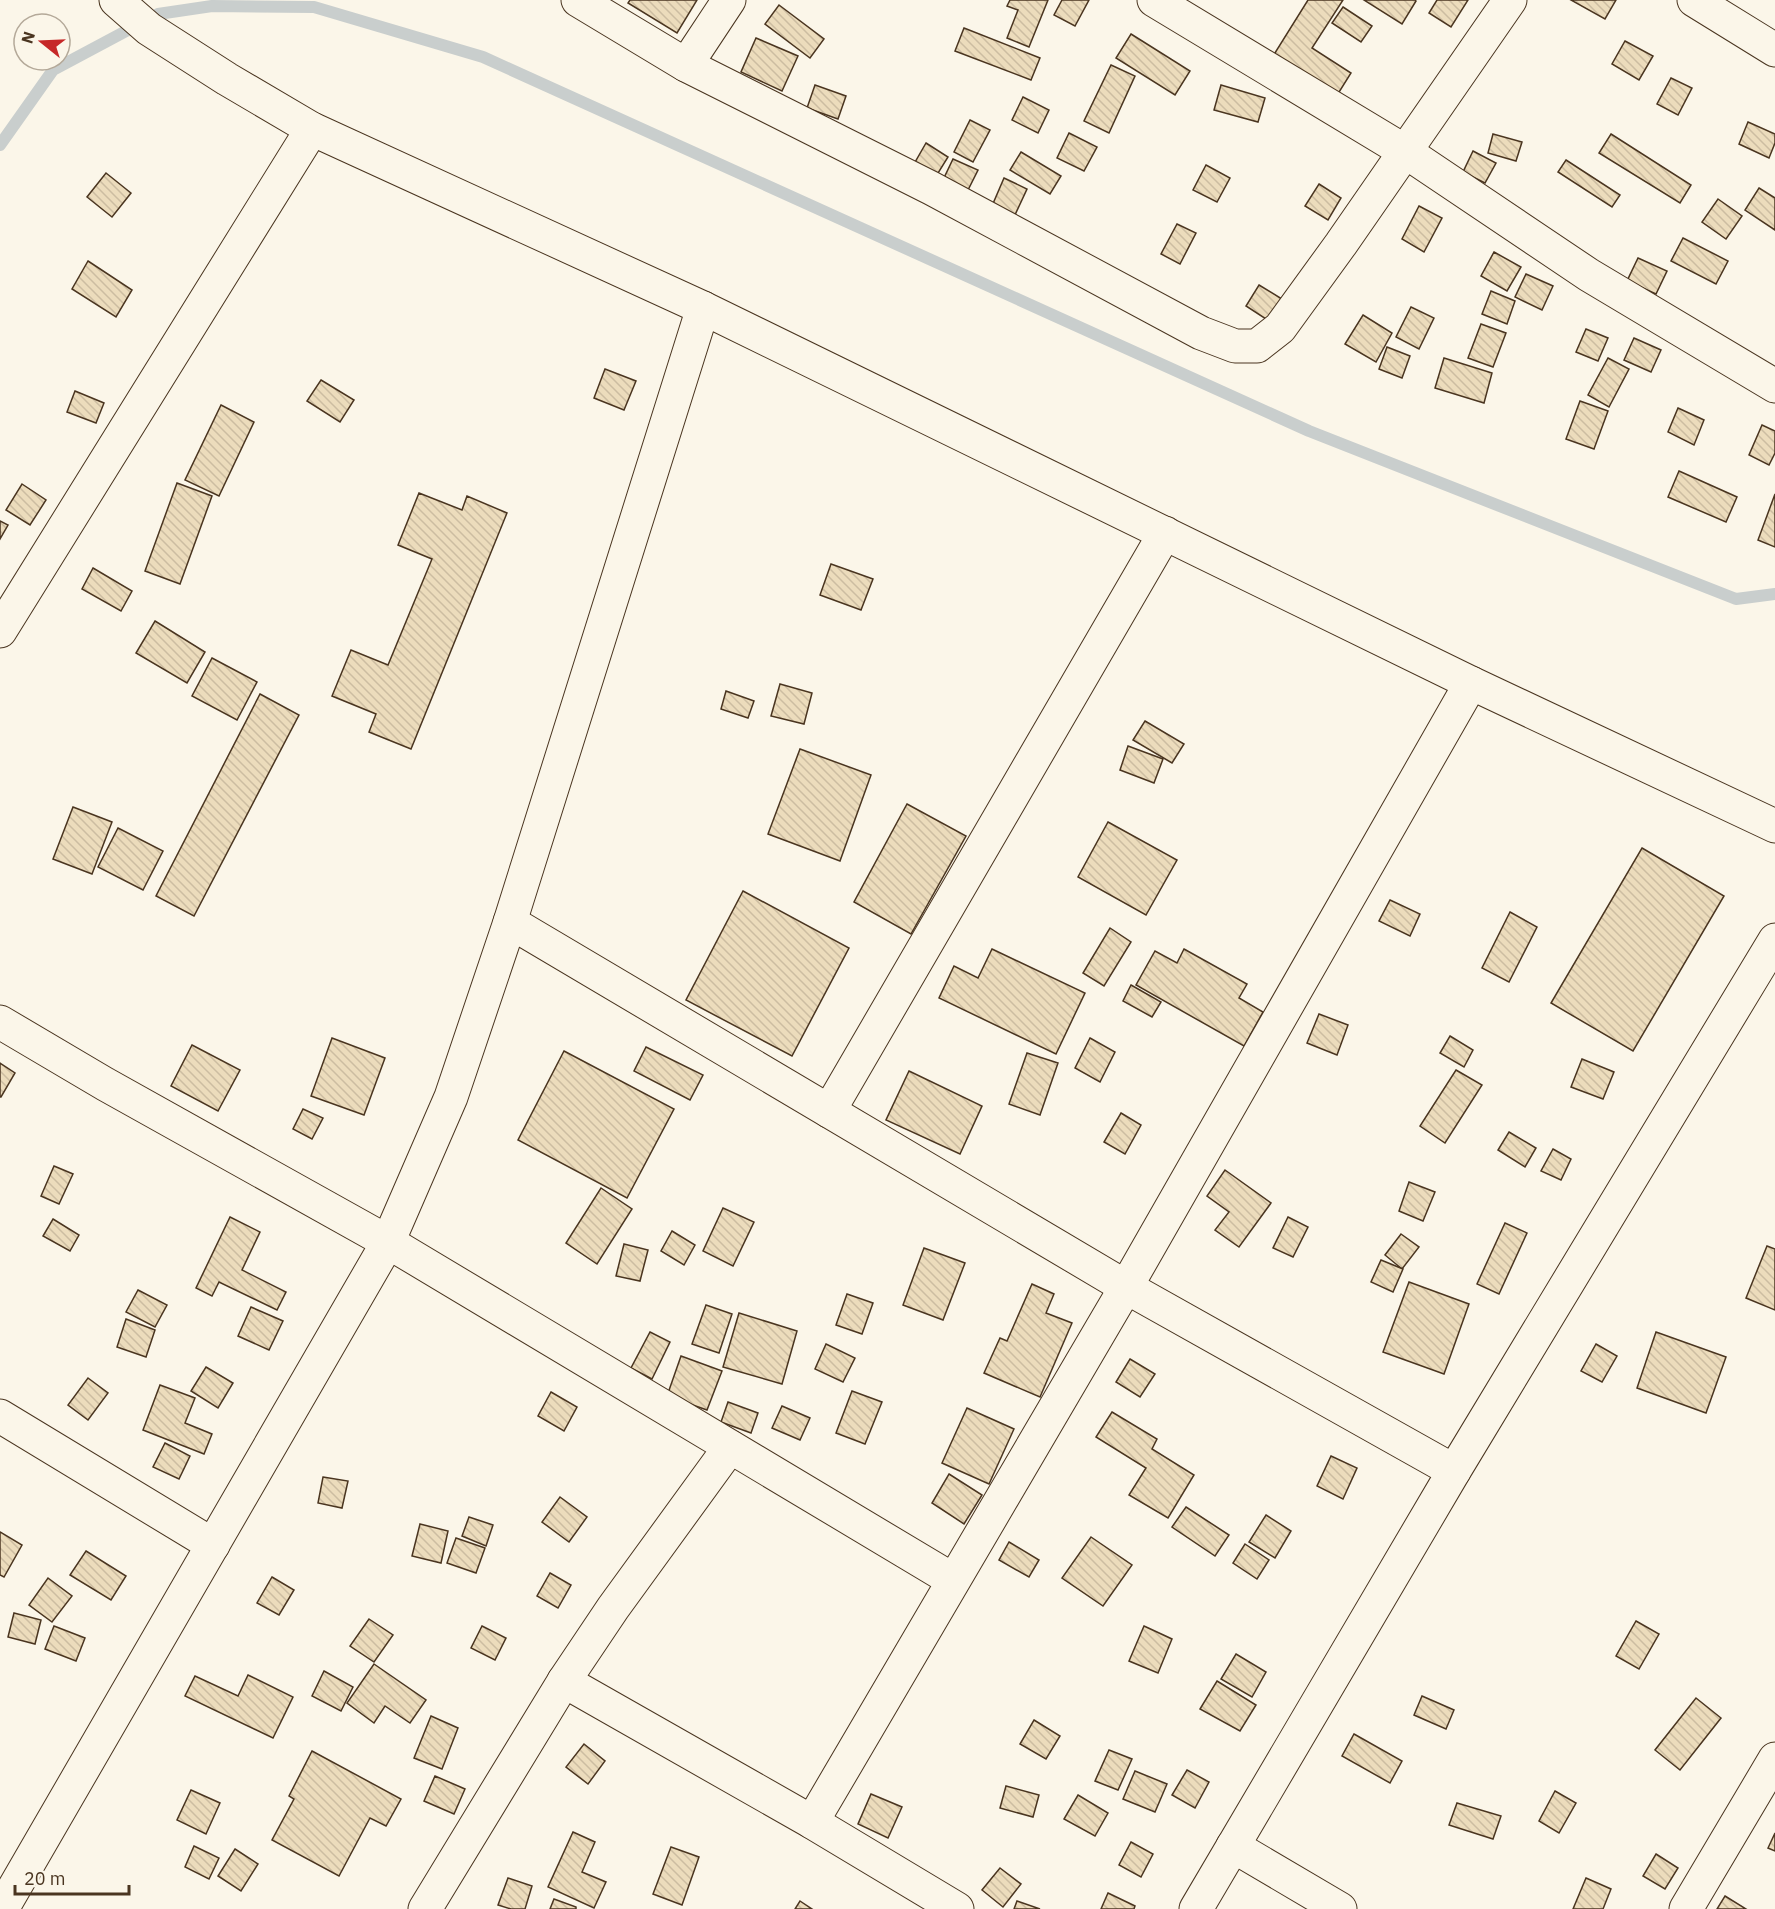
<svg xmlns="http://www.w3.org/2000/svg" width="1775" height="1909" viewBox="0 0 1775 1909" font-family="'IBM Plex Sans',sans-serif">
<defs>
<pattern id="building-back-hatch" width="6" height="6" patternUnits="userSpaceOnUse" patternTransform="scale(1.5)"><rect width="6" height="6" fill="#ecdcbc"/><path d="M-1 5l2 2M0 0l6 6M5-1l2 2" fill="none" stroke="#ccbda1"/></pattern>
</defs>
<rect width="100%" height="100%" fill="#fbf6e9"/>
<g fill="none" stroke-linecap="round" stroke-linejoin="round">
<!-- stream -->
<polyline stroke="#c9cecd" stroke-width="12" points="0,145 53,70 158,14 212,6 314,7 483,57 1309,431 1736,599 1775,594"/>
</g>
<!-- building -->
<g fill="url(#building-back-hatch)" stroke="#4a3520" stroke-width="1.5">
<polygon points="630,0 697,0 677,33 628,3"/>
<polygon points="1010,0 1048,0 1029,47 1007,38 1018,10 1007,6"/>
<polygon points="1062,0 1089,0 1075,26 1054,15"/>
<polygon points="1308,0 1343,0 1312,48 1351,73 1336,97 1273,56"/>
<polygon points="1364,0 1415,0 1416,1 1402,24"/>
<polygon points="1437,0 1468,0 1451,27 1429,13"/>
<polygon points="1571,0 1616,0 1605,19"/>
<polygon points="779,5 824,39 810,58 765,24"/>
<polygon points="1343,7 1372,26 1361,42 1332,23"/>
<polygon points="964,28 1040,58 1031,80 955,51"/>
<polygon points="1131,34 1190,71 1175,95 1116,58"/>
<polygon points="756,38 798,56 782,91 741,72"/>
<polygon points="1625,41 1653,56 1639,80 1612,64"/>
<polygon points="1111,65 1135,76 1109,133 1084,121"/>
<polygon points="1671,78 1692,88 1678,115 1657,104"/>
<polygon points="815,85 846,96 838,119 807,108"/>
<polygon points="1221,85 1265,98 1258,122 1214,110"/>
<polygon points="1023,97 1049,110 1038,133 1012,120"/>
<polygon points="970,120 990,130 973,162 954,152"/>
<polygon points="1748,122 1775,134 1775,143 1769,158 1739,144"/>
<polygon points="1069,133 1097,147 1084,171 1057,158"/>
<polygon points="1493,134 1522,142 1516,161 1488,153"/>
<polygon points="1611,134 1691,185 1680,203 1599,153"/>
<polygon points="926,143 948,157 935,178 914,164"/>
<polygon points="1473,151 1496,163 1485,183 1463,172"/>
<polygon points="1021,152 1061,176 1050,194 1010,170"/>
<polygon points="953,159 978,170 967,192 943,180"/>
<polygon points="1566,160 1620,195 1612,207 1558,172"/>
<polygon points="1206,165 1230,178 1217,202 1193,190"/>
<polygon points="106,173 131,193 112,217 87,197"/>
<polygon points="1004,178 1027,189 1014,217 992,206"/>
<polygon points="1319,184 1341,198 1328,220 1305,206"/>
<polygon points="1759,188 1775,198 1775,230 1745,210"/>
<polygon points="1718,199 1742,216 1726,239 1702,222"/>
<polygon points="1419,206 1442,218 1424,252 1402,239"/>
<polygon points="1177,224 1196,233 1180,264 1161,254"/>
<polygon points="1683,238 1728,261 1716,284 1671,261"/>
<polygon points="1494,252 1521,267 1507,291 1481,276"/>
<polygon points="1638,258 1667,271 1656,294 1627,281"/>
<polygon points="88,261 132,290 116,317 72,289"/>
<polygon points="1526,274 1553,286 1542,310 1515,297"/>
<polygon points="1259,285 1282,299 1269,321 1246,306"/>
<polygon points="1491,291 1515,301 1507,324 1482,314"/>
<polygon points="1411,307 1434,318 1419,349 1396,337"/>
<polygon points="1363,315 1392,333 1376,362 1345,344"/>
<polygon points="1481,324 1506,333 1493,367 1468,358"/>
<polygon points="1586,329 1608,338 1598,361 1576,352"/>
<polygon points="1634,338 1661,350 1651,372 1624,360"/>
<polygon points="1387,347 1410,356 1402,378 1379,369"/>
<polygon points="1444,358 1492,373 1484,403 1435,388"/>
<polygon points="1608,358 1629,369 1609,407 1588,395"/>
<polygon points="605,369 636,381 624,410 594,398"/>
<polygon points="321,380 354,400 340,422 307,401"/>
<polygon points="75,391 104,403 96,423 67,412"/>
<polygon points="1580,401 1608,411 1594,449 1566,439"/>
<polygon points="221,405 254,422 219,496 185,480"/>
<polygon points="1678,408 1704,420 1694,445 1668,432"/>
<polygon points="1762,425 1775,431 1775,453 1769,465 1749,455"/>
<polygon points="1679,471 1737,497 1726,522 1668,497"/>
<polygon points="177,483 212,496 180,584 145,571"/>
<polygon points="22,484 46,500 30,525 6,510"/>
<polygon points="419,493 462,510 467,496 507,513 411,749 369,732 376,714 332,696 351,650 388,665 432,559 398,545"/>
<polygon points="1775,494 1775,547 1758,540"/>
<polygon points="0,521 8,525 0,539"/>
<polygon points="831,564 873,579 861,610 820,595"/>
<polygon points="93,568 132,591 121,611 82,589"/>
<polygon points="155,621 205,652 187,683 136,653"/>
<polygon points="212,658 257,682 237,720 192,696"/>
<polygon points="780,684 812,693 804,724 771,716"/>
<polygon points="726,691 754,701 748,718 721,709"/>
<polygon points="260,694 299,715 194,916 156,896"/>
<polygon points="1145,721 1184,744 1172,763 1133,740"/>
<polygon points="1128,746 1163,759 1154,783 1120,770"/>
<polygon points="800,749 871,775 840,861 768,834"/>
<polygon points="907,804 966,836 911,934 854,902"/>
<polygon points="73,807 112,822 92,874 53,859"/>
<polygon points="1108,822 1177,860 1146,915 1078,877"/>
<polygon points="118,828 163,851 143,890 98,867"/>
<polygon points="1642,848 1724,896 1633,1051 1551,1003"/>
<polygon points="743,891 849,948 792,1056 686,1000"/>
<polygon points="1390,900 1420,914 1410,936 1379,921"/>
<polygon points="1510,912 1537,927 1509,982 1482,968"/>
<polygon points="1110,928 1131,942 1104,986 1083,973"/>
<polygon points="992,949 1085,993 1056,1054 939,998 954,966 978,978"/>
<polygon points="1184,949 1247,984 1239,998 1263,1012 1244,1046 1136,985 1155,951 1177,963"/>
<polygon points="1131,985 1161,1002 1152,1017 1123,1001"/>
<polygon points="1319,1014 1348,1025 1337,1055 1307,1043"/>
<polygon points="1450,1036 1473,1050 1464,1067 1440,1053"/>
<polygon points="332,1038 385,1058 364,1115 311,1096"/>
<polygon points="1090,1038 1115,1052 1100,1082 1075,1068"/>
<polygon points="192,1045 240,1070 218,1111 171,1086"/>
<polygon points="646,1047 703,1075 690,1100 634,1071"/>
<polygon points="564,1051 674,1109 627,1198 518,1140"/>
<polygon points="1027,1053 1058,1063 1040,1115 1009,1104"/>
<polygon points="1582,1059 1614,1072 1603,1099 1571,1087"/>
<polygon points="0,1063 15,1073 1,1097 0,1097"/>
<polygon points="1456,1070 1482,1085 1445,1143 1420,1126"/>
<polygon points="909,1071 982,1106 960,1154 886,1120"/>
<polygon points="303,1109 323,1118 312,1139 293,1129"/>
<polygon points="1121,1113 1141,1125 1125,1154 1104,1142"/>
<polygon points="1509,1132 1536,1148 1525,1167 1498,1150"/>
<polygon points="1553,1149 1571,1159 1561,1180 1541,1171"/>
<polygon points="54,1166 73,1174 59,1204 41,1196"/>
<polygon points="1225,1170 1271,1203 1239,1247 1215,1230 1229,1212 1207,1196"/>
<polygon points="1409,1182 1435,1192 1423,1221 1399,1211"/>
<polygon points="601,1188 632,1209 597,1264 566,1243"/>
<polygon points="723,1208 754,1222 733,1266 703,1251"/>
<polygon points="230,1217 260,1232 242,1270 286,1292 277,1310 219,1282 212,1296 196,1288"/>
<polygon points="1288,1217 1308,1227 1293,1257 1273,1248"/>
<polygon points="53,1219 79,1235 70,1251 43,1236"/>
<polygon points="1505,1223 1527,1233 1499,1294 1477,1284"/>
<polygon points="672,1231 695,1245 684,1265 661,1251"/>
<polygon points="1401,1234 1419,1247 1402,1269 1385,1255"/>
<polygon points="624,1244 648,1250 640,1281 616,1276"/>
<polygon points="1767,1246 1775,1249 1775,1310 1746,1298"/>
<polygon points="924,1248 965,1263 943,1320 903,1305"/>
<polygon points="1381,1260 1403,1269 1393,1292 1371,1282"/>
<polygon points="1409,1282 1469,1304 1444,1374 1383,1352"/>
<polygon points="1032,1284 1054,1294 1046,1313 1072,1323 1040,1397 984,1373 1000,1338 1007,1341"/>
<polygon points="138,1290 167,1305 155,1327 126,1312"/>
<polygon points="847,1294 873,1303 862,1334 836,1325"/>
<polygon points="706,1305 732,1314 719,1353 692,1344"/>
<polygon points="251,1307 283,1321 269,1350 238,1336"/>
<polygon points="739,1313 797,1331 782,1384 723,1367"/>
<polygon points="126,1319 155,1330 146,1357 117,1347"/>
<polygon points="650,1332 670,1342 652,1379 631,1368"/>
<polygon points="1656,1332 1726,1357 1706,1413 1637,1388"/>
<polygon points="826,1344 855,1358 843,1382 815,1369"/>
<polygon points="1596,1344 1617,1356 1602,1382 1581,1371"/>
<polygon points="681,1356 722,1371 707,1410 667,1396"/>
<polygon points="1130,1359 1155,1374 1140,1397 1116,1382"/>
<polygon points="206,1367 233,1383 218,1408 191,1391"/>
<polygon points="88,1378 108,1393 88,1420 68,1405"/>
<polygon points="160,1385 195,1398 185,1423 212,1434 204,1454 143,1430"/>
<polygon points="852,1391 882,1402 865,1444 836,1433"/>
<polygon points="551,1392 577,1407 564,1431 538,1416"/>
<polygon points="728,1402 758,1413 751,1433 721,1422"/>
<polygon points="782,1406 810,1418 800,1440 772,1428"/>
<polygon points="967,1408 1014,1429 989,1484 942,1463"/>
<polygon points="1112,1412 1157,1439 1152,1449 1194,1475 1168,1518 1129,1495 1146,1468 1096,1437"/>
<polygon points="165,1443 190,1456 179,1479 153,1467"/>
<polygon points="1331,1456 1357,1468 1343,1499 1317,1486"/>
<polygon points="949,1474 982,1495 964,1524 932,1503"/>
<polygon points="323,1477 348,1481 342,1508 318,1503"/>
<polygon points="560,1497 587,1517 569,1542 542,1522"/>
<polygon points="1186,1507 1229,1535 1215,1556 1172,1527"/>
<polygon points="1266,1515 1291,1531 1275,1558 1249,1542"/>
<polygon points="469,1517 493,1525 486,1546 462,1536"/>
<polygon points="420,1524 448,1531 441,1563 412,1556"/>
<polygon points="0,1532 22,1545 4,1577 0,1575"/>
<polygon points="1091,1537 1132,1565 1103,1606 1062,1578"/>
<polygon points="456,1538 485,1548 476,1573 447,1563"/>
<polygon points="1009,1542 1039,1560 1029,1577 999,1560"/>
<polygon points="1245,1544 1269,1560 1257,1579 1233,1563"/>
<polygon points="86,1551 126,1576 111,1600 70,1575"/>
<polygon points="550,1573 571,1585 558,1608 537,1596"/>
<polygon points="272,1577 294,1590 279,1615 257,1603"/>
<polygon points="48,1578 72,1596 52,1622 29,1605"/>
<polygon points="14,1613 41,1620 35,1644 8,1637"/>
<polygon points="369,1619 393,1635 374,1662 350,1646"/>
<polygon points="1636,1621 1659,1634 1639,1669 1616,1656"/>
<polygon points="54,1626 85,1638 76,1661 45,1649"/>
<polygon points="482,1626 506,1638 495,1660 471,1648"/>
<polygon points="1144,1626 1172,1639 1158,1673 1129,1661"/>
<polygon points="1236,1654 1266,1672 1252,1697 1221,1679"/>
<polygon points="374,1664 426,1700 410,1723 385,1706 374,1723 347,1703"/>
<polygon points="324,1671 353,1687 341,1711 312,1696"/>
<polygon points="248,1675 293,1697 273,1738 185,1696 195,1676 238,1696"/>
<polygon points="1217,1681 1256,1705 1240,1731 1200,1709"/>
<polygon points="1422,1696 1454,1710 1446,1729 1414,1715"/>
<polygon points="1696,1698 1721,1718 1680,1770 1655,1750"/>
<polygon points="431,1716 458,1728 442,1769 414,1758"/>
<polygon points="1034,1720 1060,1736 1046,1759 1020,1744"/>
<polygon points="1354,1734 1402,1761 1390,1783 1342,1756"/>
<polygon points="584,1744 605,1761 588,1784 566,1767"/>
<polygon points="1109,1750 1132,1759 1118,1790 1095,1781"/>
<polygon points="312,1751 401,1799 386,1826 370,1818 339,1876 272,1840 294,1799 289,1796"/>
<polygon points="1187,1770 1209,1782 1195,1808 1172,1795"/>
<polygon points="1135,1771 1167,1784 1155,1812 1123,1799"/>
<polygon points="435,1776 465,1789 454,1814 424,1801"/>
<polygon points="1006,1786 1039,1795 1033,1817 1000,1808"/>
<polygon points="191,1790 220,1803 206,1834 177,1820"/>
<polygon points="1555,1791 1576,1803 1559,1833 1539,1821"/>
<polygon points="871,1794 902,1807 888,1838 858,1824"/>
<polygon points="1078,1795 1108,1813 1095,1836 1064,1819"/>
<polygon points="1457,1803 1501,1816 1493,1839 1449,1825"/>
<polygon points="573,1832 595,1842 582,1872 606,1882 594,1908 548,1887"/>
<polygon points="1775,1833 1775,1851 1768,1848"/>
<polygon points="1131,1842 1153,1854 1141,1877 1119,1865"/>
<polygon points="194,1846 219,1858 209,1879 185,1867"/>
<polygon points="671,1847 699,1857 682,1905 653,1894"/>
<polygon points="235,1849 258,1864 241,1891 218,1876"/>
<polygon points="1656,1854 1678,1868 1665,1889 1643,1876"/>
<polygon points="1000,1868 1021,1884 1003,1907 982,1890"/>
<polygon points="508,1878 532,1886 525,1909 511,1909 498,1905"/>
<polygon points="1586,1878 1611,1889 1603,1909 1573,1909"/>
<polygon points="1108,1893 1135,1906 1134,1909 1101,1909"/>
<polygon points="1725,1896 1746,1909 1717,1909"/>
<polygon points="554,1899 576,1907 576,1909 550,1909"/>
<polygon points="800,1901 812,1909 795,1909"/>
<polygon points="1017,1901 1040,1909 1014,1909"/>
</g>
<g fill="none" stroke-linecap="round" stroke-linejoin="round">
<defs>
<g id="minor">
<polyline points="116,0 149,29 227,79 312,129 703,308 1471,683 1775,826"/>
<polyline points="578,0 686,65 931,188 1201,333 1235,346 1257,346 1280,328 1341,244 1510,0"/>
<polyline points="1154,0 1406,152 1589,275 1775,386"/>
<polyline points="1694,0 1775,50"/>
<polyline points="686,65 729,0"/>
<polyline points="0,631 312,129"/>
<polyline points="510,922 1126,1287 1454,1471"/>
<polyline points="0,1022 105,1084 388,1242 953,1580"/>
<polyline points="829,1111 1165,533"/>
<polyline points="0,1416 213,1545"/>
<polyline points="564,1681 812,1822 957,1909"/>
<polyline points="812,1822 1126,1287 1471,683"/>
<polyline points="1233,1846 1340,1909"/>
<polyline points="2,1909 388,1242 451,1097 510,922 703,308"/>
<polyline points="425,1909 564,1681 613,1608 730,1447"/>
<polyline points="1196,1909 1454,1471 1775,940"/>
<polyline points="1686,1909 1775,1759"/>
</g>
</defs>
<!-- minor casing -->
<use href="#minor" stroke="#4a3520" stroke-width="35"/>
<!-- minor -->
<use href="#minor" stroke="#fbf6e9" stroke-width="33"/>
</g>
<!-- north arrow -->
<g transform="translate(42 42) rotate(288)"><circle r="28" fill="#fbf6e9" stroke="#b4a999" stroke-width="1.5"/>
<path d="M0-4.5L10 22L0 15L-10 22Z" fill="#c62828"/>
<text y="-9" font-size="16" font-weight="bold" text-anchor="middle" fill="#4a3520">N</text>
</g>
<!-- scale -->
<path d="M15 1885v9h114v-9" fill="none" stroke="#4a3520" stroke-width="3"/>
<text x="24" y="1885" font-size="18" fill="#4a3520" stroke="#fbf6e9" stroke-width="4.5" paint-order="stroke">20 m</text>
</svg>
